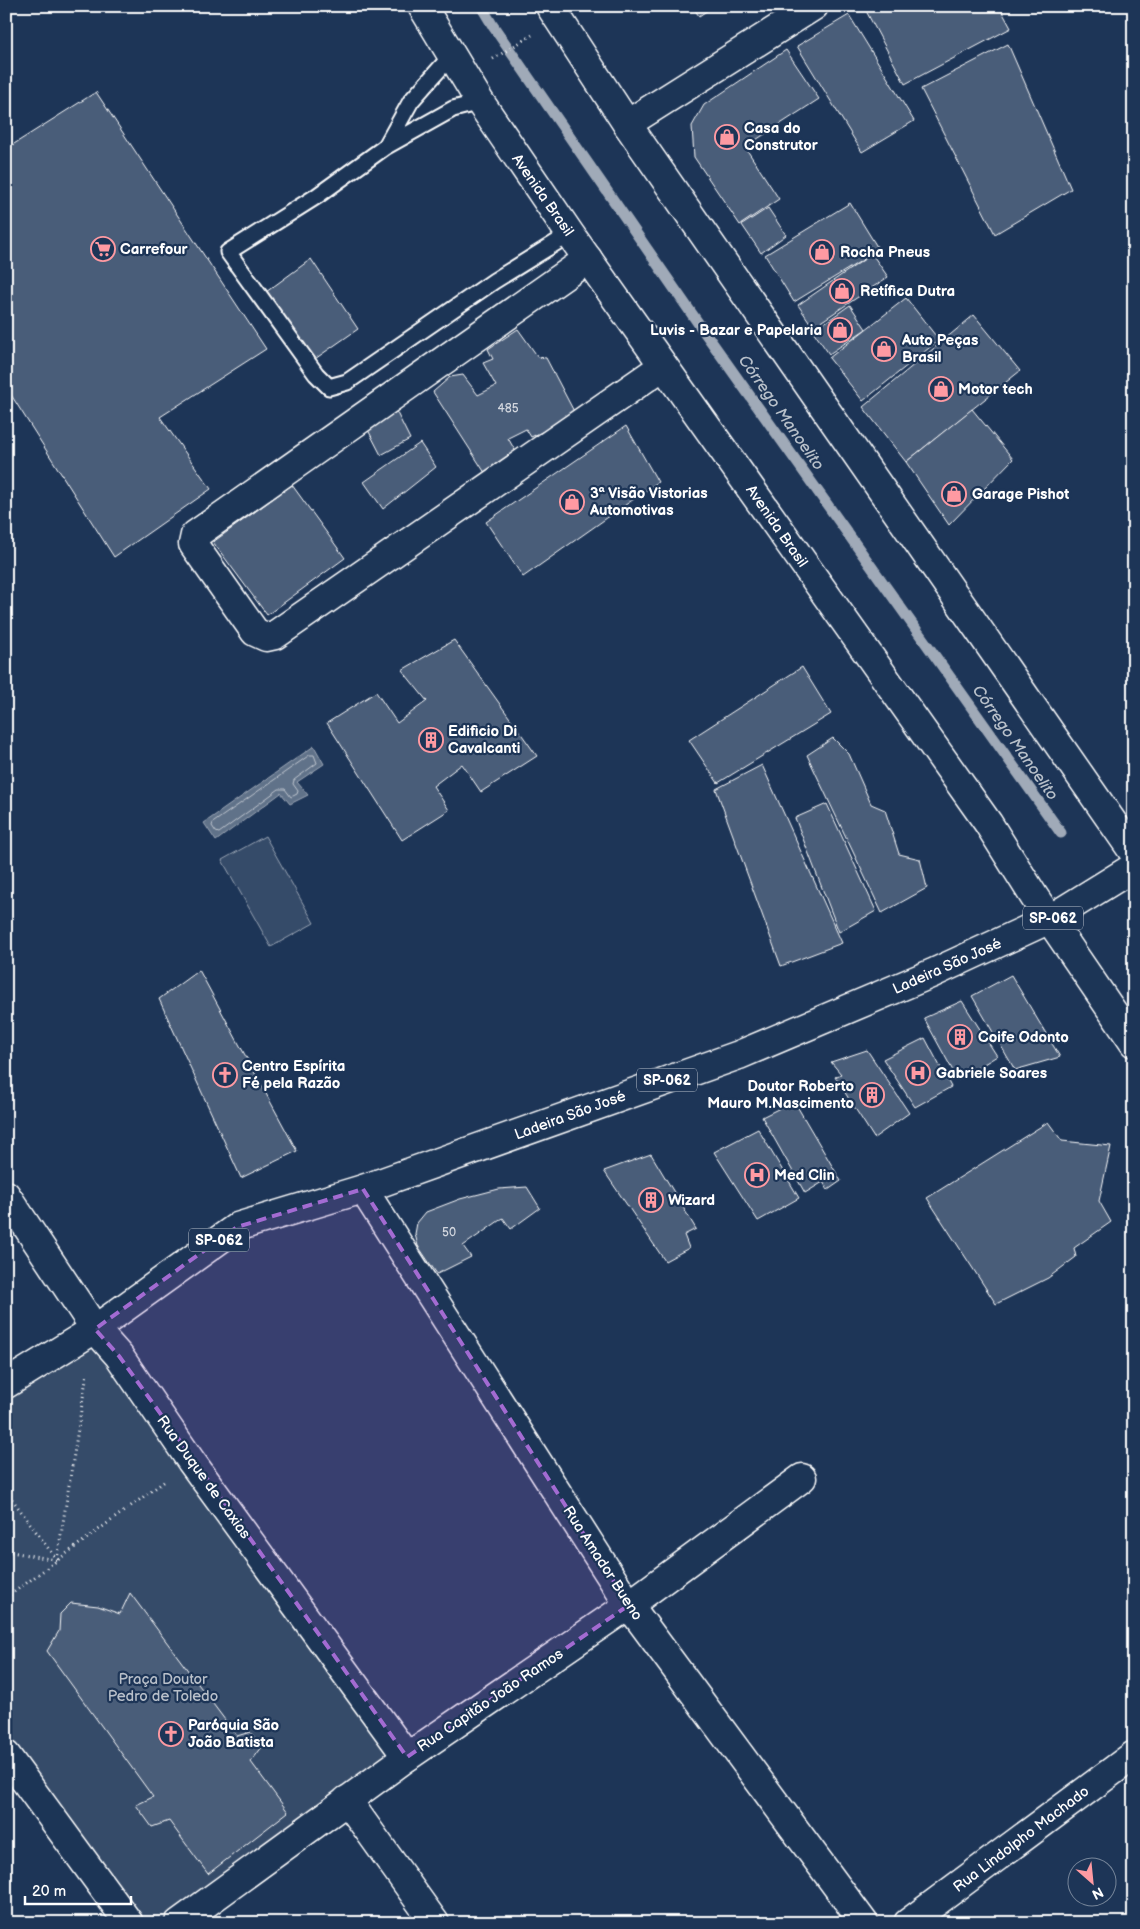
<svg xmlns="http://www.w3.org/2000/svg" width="1140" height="1929" viewBox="0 0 1140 1929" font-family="'Balsamiq Sans',sans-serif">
<rect width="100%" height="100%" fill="#1d3557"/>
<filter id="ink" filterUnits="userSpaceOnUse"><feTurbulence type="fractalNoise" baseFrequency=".02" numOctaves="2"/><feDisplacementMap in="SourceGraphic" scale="10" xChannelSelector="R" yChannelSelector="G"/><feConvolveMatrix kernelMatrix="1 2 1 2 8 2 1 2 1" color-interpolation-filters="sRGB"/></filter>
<g filter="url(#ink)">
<!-- green -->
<g fill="#364b69" stroke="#9aa5b4">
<polygon points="265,836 314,923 271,947 222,860"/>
<polygon points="102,1334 403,1757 176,1923 140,1923 6,1736 6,1400"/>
</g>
<!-- water -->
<polygon fill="#617289" stroke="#a0aab8" points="314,746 324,764 297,782 308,795 290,804 281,793 216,841 204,823"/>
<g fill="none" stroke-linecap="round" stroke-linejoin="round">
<!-- shore -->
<polygon stroke="#c0c7d0" stroke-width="1" points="310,755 314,755 317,763 294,780 293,784 298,791 297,794 291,797 285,789 279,789 219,833 216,832 212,826 213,823"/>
<!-- stream -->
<polyline stroke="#a0aab8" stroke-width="11" points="481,6 493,26 703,330 1061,833"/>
</g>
<!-- building -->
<g fill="#4a5d79" stroke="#fff">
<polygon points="692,6 714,6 699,16"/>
<polygon points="871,6 999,6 1011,28 905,84 865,9"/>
<polygon points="849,15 914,121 862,152 797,46"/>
<polygon points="1008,44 1071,189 995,234 921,89"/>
<polygon points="786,50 819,99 745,147 779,199 740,225 694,157 692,126 704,105"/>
<polygon points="96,92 266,349 160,417 211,489 114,557 6,387 6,149"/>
<polygon points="850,203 879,250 794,302 765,255"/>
<polygon points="768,208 786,235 761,253 742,225"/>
<polygon points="872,254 888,277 813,327 798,305"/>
<polygon points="311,259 358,329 312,361 266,292"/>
<polygon points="906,298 939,340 863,401 829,358"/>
<polygon points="850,305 866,329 829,354 813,331"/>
<polygon points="974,315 1020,371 906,462 863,407"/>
<polygon points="518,329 538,357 546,358 579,421 548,439 544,431 531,437 526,429 508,438 517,454 489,479 433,392 450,377 463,375 478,395 496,386 483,363 493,359 488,349"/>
<polygon points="395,409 410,439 381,455 366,426"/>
<polygon points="972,409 1013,459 949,525 906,462"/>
<polygon points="626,426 658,482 523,577 486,522"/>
<polygon points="420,443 436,467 383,509 364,482"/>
<polygon points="292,485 345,558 267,615 213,542"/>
<polygon points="454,640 537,756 481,792 462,764 433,786 449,810 402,840 327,723 376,692 397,723 427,701 402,670"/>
<polygon points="802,667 831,714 718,783 689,740"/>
<polygon points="833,738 849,754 871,804 885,810 899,854 920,859 927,888 882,913 807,755"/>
<polygon points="762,765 842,943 781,966 716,789"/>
<polygon points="827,804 876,911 839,932 795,818"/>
<polygon points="199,970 297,1151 241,1178 159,999"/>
<polygon points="1011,975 1060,1057 1015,1070 972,996"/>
<polygon points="962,1001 997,1056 958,1080 924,1018"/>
<polygon points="925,1038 951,1087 915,1107 883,1059"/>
<polygon points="867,1050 909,1113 874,1138 835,1077 841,1074 831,1062"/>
<polygon points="794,1101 841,1181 828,1190 823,1182 805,1193 762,1117"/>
<polygon points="1048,1122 1062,1141 1111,1146 1099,1201 1111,1222 1074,1248 1076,1257 1048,1278 996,1304 927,1198"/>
<polygon points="758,1129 799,1198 758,1221 714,1152"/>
<polygon points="651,1154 696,1229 684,1235 689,1248 665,1261 604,1171"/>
<polygon points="527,1187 540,1208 511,1229 503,1218 463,1246 471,1257 437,1274 418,1246 415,1234 417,1223 426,1212 460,1199 499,1189"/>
<polygon points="130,1593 237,1736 250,1732 262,1747 251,1762 288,1812 208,1874 169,1821 152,1827 136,1805 153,1797 47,1651 59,1631 60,1614 71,1603 98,1606 120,1614"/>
</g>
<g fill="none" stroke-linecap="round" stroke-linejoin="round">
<defs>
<g id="service">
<polyline points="480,102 453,109 385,147 317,196 228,252 316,374 329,387 347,382 494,281 570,234"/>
<polyline points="386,146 411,101 451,56"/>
</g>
<g id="minor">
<polyline points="627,124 814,6"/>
<polyline points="588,259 195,535 193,544 255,632 266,637 275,635 663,366"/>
<polyline points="363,1189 629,1605 864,1923"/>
<polyline points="6,1755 129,1923"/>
<polyline points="347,1800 435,1923"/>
<polyline points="179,1923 407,1757 629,1605 802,1478"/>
</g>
<polyline id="tertiary" points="6,1195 95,1329 119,1356 191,1461 407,1757"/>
<g id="secondary">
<polyline points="422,6 480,102 570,234 988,823 1035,898 1134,1043"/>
<polyline points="550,6 627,124 1134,853"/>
<polyline points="908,1923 1134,1755"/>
</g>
<polyline id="primary" points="6,1384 95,1329 237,1227 363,1189 739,1055 933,973 1050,919 1134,867"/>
</defs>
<!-- service casing -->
<use href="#service" stroke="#fff" stroke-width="19"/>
<!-- minor casing -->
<use href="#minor" stroke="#fff" stroke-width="31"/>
<!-- tertiary casing -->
<use href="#tertiary" stroke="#fff" stroke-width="31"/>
<!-- secondary casing -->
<use href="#secondary" stroke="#fff" stroke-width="31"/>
<!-- primary casing -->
<use href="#primary" stroke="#fff" stroke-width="31"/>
<!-- path -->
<g stroke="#fff" stroke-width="3" stroke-dasharray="1 4" stroke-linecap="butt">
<polyline points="493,59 532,35"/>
<polyline points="6,1491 57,1560"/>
<polyline points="6,1551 56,1560"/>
<polyline points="57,1560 87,1373"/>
<polyline points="6,1598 165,1481"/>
</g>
<!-- service -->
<use href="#service" stroke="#1d3557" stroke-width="15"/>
<!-- minor -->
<use href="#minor" stroke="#1d3557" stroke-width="28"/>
<!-- tertiary -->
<use href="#tertiary" stroke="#1d3557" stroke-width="28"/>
<!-- secondary -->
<use href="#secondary" stroke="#1d3557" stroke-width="28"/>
<!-- primary -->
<use href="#primary" stroke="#1d3557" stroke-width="28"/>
</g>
</g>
<!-- marked area -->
<path fill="#a36bd2" fill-opacity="0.2" stroke="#a36bd2" stroke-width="4" stroke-dasharray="10 6" stroke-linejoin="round" d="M 363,1189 L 629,1605 L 407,1757 L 119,1356 L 95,1329 L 237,1227 Z"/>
<!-- icons -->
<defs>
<symbol id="shop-ring" viewBox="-11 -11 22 22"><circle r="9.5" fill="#1d3557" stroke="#ff9aa2" stroke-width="1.5"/><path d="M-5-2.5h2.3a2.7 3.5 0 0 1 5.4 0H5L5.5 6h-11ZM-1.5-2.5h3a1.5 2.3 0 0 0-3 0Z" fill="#ff9aa2"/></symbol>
<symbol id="supermarket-ring" viewBox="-11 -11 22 22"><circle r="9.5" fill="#1d3557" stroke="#ff9aa2" stroke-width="1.5"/><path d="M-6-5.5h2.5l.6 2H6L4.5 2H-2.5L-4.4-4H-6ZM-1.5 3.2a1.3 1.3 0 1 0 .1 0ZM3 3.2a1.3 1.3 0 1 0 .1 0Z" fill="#ff9aa2"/></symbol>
<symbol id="building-ring" viewBox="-11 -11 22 22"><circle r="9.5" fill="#1d3557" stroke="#ff9aa2" stroke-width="1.5"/><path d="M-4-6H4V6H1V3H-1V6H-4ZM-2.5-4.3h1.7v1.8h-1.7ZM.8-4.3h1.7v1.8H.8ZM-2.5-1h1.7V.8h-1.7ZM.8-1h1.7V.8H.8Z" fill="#ff9aa2"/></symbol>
<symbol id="hospital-ring" viewBox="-11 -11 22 22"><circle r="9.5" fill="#1d3557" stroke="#ff9aa2" stroke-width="1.5"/><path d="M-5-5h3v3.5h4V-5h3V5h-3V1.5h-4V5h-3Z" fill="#ff9aa2"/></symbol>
<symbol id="church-ring" viewBox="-11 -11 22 22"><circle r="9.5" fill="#1d3557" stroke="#ff9aa2" stroke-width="1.5"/><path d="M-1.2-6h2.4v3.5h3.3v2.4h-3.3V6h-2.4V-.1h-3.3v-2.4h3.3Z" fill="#ff9aa2"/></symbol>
</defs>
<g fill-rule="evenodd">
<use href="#shop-ring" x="713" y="123" width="28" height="28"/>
<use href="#supermarket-ring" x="89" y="235" width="28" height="28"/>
<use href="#shop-ring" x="808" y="238" width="28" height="28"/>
<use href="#shop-ring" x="828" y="277" width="28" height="28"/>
<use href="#shop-ring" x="826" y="316" width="28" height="28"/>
<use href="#shop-ring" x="870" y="335" width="28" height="28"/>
<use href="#shop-ring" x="927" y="375" width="28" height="28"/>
<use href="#shop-ring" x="940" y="480" width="28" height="28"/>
<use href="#shop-ring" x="558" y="488" width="28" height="28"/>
<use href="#building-ring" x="417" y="726" width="28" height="28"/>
<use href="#building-ring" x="946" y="1023" width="28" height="28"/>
<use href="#hospital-ring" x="904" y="1059" width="28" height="28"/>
<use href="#church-ring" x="211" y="1061" width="28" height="28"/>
<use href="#building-ring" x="858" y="1081" width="28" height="28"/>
<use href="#hospital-ring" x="743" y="1161" width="28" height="28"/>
<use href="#building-ring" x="637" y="1186" width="28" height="28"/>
<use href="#church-ring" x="157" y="1720" width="28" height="28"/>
</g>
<g text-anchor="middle" stroke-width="4.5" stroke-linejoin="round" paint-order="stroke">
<!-- number labels -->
<g font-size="12" fill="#d2d6de">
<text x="508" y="412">485</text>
<text x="449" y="1236">50</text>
</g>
<!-- shield labels -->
<g fill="#1d3557" stroke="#bbc2cd" stroke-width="1">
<rect x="1023" y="906.5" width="60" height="23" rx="4"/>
<rect x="637" y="1068.5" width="60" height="23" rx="4"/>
<rect x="189" y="1228.5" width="60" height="23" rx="4"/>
</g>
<g font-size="14" font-weight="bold" fill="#fff">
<text x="1053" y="923">SP-062</text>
<text x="667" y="1085">SP-062</text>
<text x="219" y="1245">SP-062</text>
</g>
<!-- poi labels -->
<g font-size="15" font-weight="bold" fill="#fff" stroke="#1d3557" text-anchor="start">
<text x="744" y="133">Casa do<tspan x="744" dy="17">Construtor</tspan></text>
<text x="120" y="254">Carrefour</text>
<text x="840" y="257">Rocha Pneus</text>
<text x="860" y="296">Retífica Dutra</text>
<text x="822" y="335" text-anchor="end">Luvis - Bazar e Papelaria</text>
<text x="902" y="345">Auto Peças<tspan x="902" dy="17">Brasil</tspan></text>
<text x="958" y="394">Motor tech</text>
<text x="590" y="498">3ª Visão Vistorias<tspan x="590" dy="17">Automotivas</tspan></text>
<text x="972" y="499">Garage Pishot</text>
<text x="448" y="736">Edificio Di<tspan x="448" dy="17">Cavalcanti</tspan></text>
<text x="978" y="1042">Coife Odonto</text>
<text x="242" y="1071">Centro Espírita<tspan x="242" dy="17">Fé pela Razão</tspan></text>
<text x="936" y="1078">Gabriele Soares</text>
<text x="854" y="1091" text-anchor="end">Doutor Roberto<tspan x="854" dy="17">Mauro M.Nascimento</tspan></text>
<text x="774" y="1180">Med Clin</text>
<text x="668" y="1205">Wizard</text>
<text x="188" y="1730">Paróquia São<tspan x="188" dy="17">João Batista</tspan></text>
</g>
<!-- street labels -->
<g font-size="15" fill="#fff" stroke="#1d3557">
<text transform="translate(543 195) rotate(55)" y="5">Avenida Brasil</text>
<text transform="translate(777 526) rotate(55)" y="5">Avenida Brasil</text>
<text transform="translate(947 966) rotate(-24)" y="5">Ladeira São José</text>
<text transform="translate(570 1115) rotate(-20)" y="5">Ladeira São José</text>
<text transform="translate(204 1477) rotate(54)" y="5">Rua Duque de Caxias</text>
<text transform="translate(603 1563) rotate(57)" y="5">Rua Amador Bueno</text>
<text transform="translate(490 1700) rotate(-34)" y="5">Rua Capitão João Ramos</text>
<text transform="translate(1021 1839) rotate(-37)" y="5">Rua Lindolpho Machado</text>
</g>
<!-- park labels -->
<g font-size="15" fill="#b9c0ca" stroke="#1d3557">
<text x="163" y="1684">Praça Doutor<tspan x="163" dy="17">Pedro de Toledo</tspan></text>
</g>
<!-- water labels -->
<g font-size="16" font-style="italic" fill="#b8c0ca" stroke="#1d3557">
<text transform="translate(782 412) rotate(55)" y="6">Córrego Manoelito</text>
<text transform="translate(1016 742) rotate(55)" y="6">Córrego Manoelito</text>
</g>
</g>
<!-- margin -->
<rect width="1140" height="1929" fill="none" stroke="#1d3557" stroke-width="25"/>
<rect x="12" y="12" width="1115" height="1904" fill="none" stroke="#fff" stroke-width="2" filter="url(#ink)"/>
<!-- north arrow -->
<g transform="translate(1092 1882) rotate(153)"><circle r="24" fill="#1d3557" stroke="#77869a"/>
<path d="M0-4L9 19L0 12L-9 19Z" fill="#ff9aa2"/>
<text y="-8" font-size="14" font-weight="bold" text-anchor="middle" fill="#ffffff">N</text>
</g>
<!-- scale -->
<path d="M25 1896v8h106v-8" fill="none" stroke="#ffffff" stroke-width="2.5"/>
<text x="32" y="1896" font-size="15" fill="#ffffff" stroke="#1d3557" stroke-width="4" paint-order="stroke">20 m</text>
</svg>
